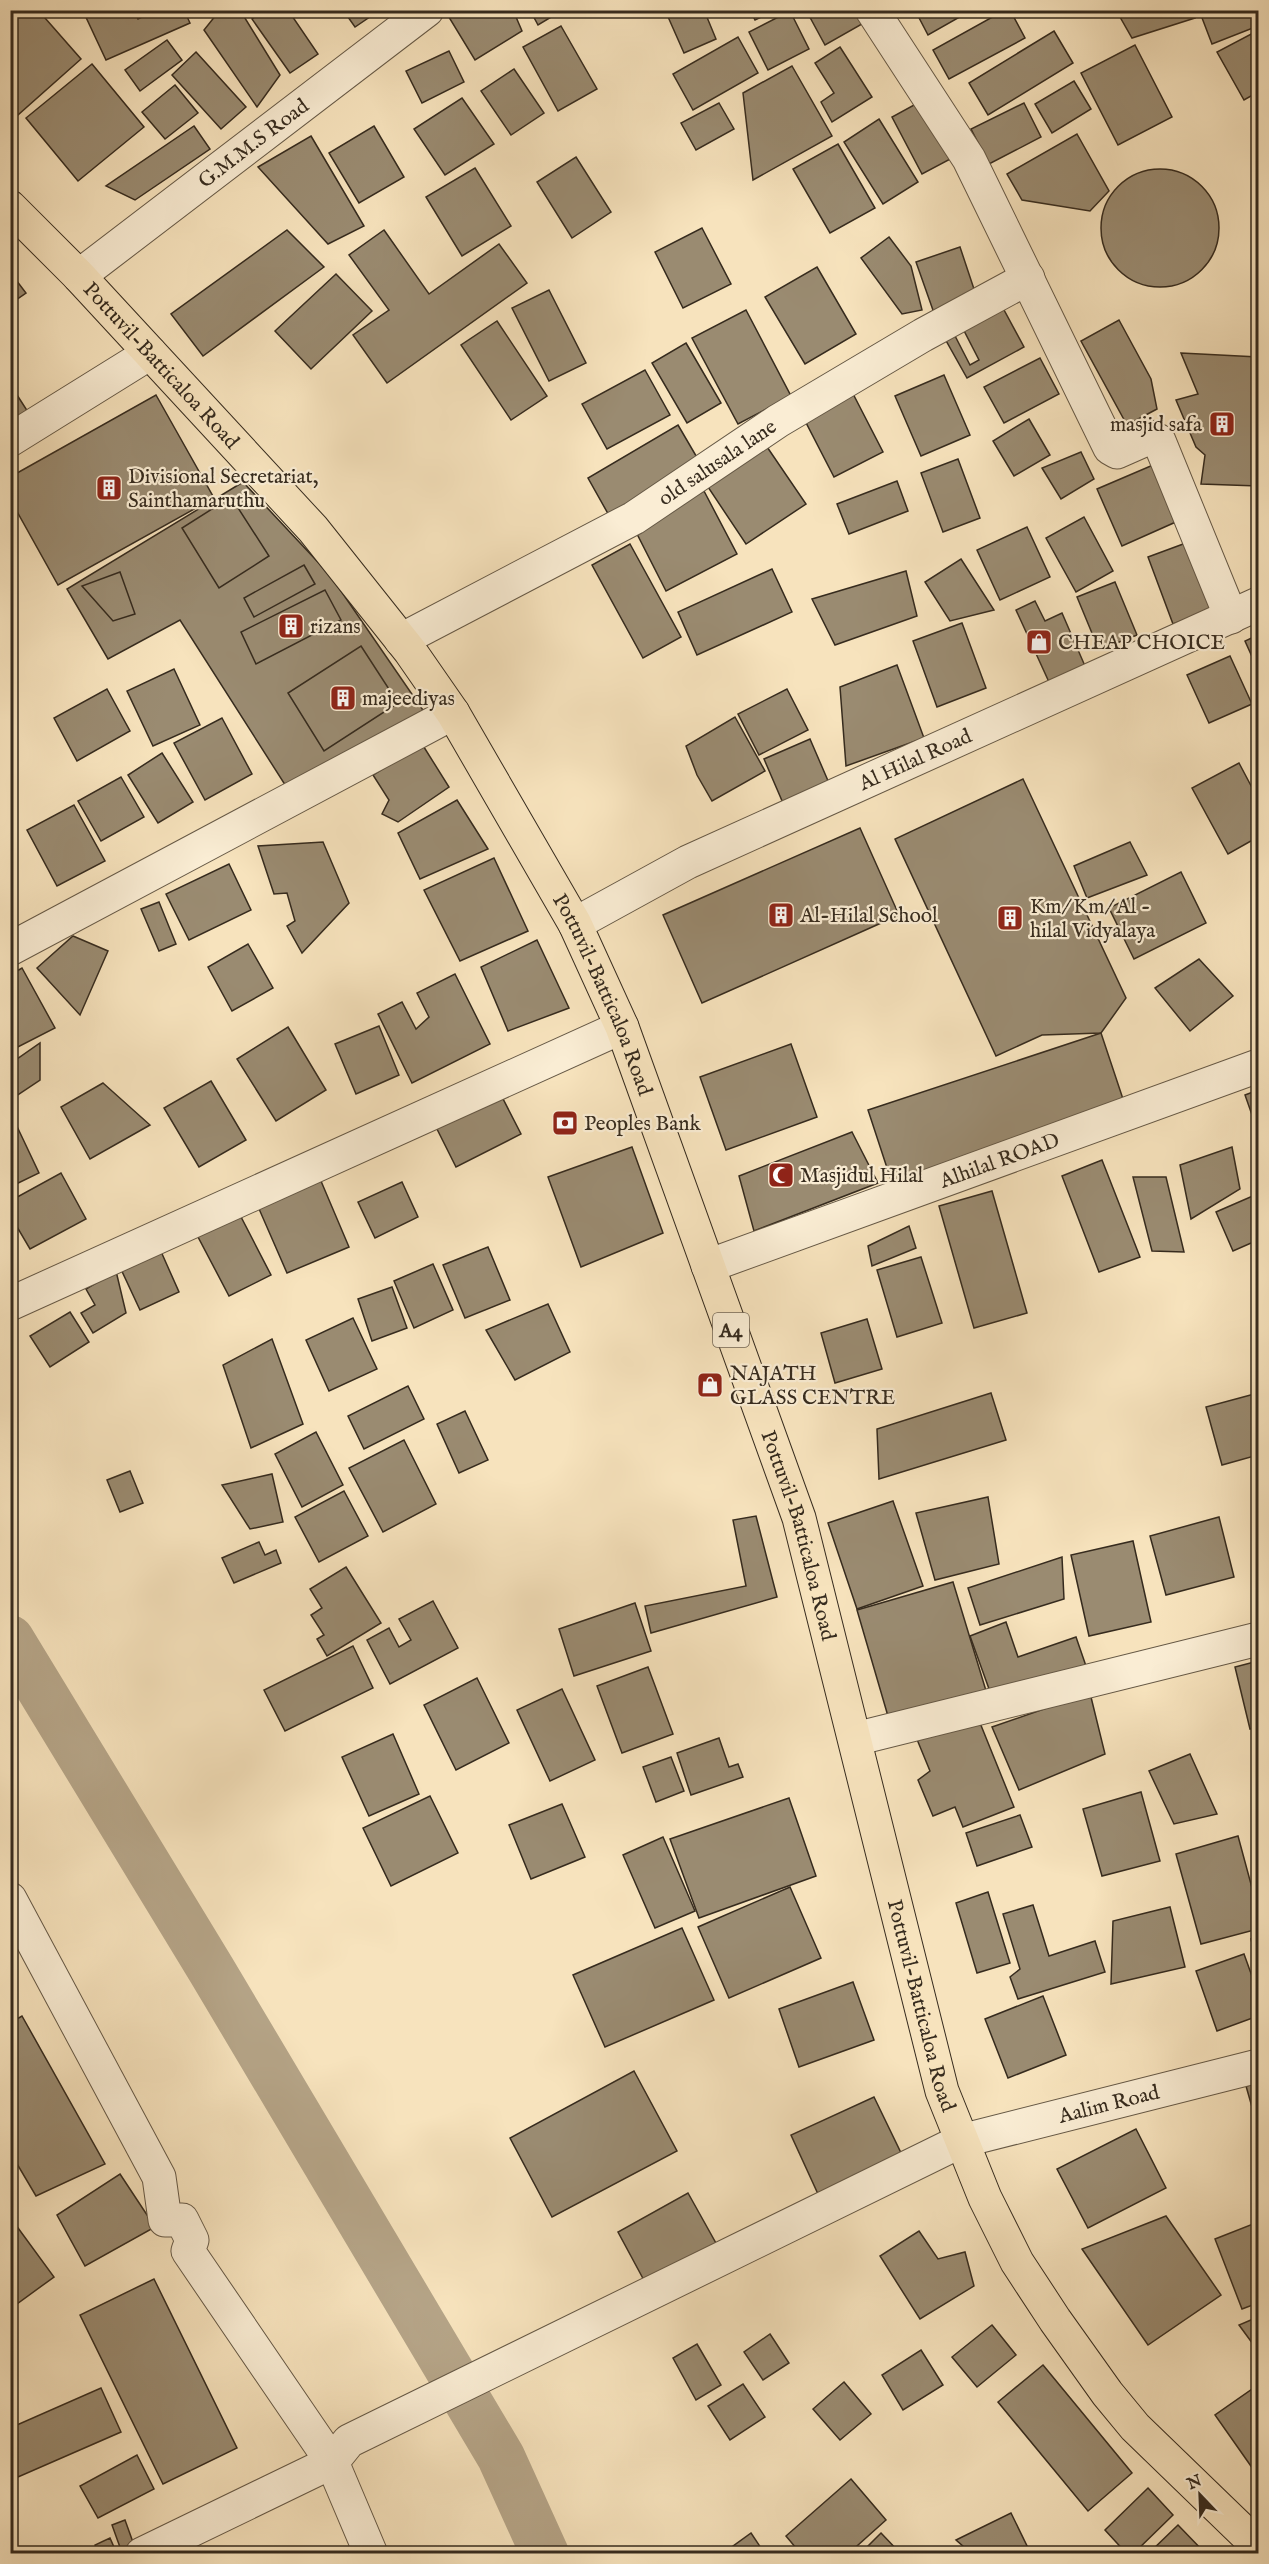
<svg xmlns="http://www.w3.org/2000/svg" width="1269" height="2564" viewBox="0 0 1269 2564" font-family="'IM FELL English',serif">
<rect width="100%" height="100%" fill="#f7e3bd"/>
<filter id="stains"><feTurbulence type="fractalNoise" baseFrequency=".00333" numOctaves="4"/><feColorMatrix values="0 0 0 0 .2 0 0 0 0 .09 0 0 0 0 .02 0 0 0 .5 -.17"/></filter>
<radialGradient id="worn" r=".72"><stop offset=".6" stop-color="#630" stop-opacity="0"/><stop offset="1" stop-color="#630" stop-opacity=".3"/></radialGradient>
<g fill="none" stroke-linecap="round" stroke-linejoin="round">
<!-- canal -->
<polyline stroke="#b5a487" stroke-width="48" points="10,1639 212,1971 501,2457 545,2554"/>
</g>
<!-- building -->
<g fill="#9a8b71" stroke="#362b1e" stroke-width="1.5">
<polygon points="10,10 38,10 81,59 10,122"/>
<polygon points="90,10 134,10 138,19 153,12 152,10 184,10 190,23 106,60 84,13"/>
<polygon points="220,10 240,10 280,75 257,107 204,30"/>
<polygon points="264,10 288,10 318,54 290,73 252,19"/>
<polygon points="343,10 380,10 355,27"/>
<polygon points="453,10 513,10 522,31 475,60 447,14"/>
<polygon points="530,10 563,10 538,25"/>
<polygon points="665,10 704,10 716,39 684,53"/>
<polygon points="750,10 776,10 755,20"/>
<polygon points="806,10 854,10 862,24 825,45"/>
<polygon points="919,10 972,10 928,35 916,12"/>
<polygon points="1005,10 1010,10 1025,38 949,79 933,50"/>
<polygon points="1116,10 1191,10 1195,18 1132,38"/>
<polygon points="1199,10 1258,10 1258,26 1212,44"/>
<polygon points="790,11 809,49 768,70 749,32"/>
<polygon points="561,26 597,89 558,111 523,47"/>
<polygon points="1054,31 1073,63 988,115 969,83"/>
<polygon points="1255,32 1258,39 1258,92 1244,100 1217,52"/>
<polygon points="738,37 758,73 693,110 673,74"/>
<polygon points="167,40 182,60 140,91 125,70"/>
<polygon points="1135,45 1172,117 1118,145 1081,73"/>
<polygon points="840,47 872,97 832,122 821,102 834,93 815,63"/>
<polygon points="449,51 464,82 422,103 406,71"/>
<polygon points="196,52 246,107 221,129 172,75"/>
<polygon points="92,64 144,127 78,181 26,118"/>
<polygon points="792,66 832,136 753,180 743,93"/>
<polygon points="514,69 544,113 511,135 481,91"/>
<polygon points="1074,81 1091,109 1052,133 1035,104"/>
<polygon points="175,85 198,113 165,139 142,112"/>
<polygon points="462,98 494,144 445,175 414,129"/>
<polygon points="925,99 956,156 922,174 892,117"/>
<polygon points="719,103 734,129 696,150 681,123"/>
<polygon points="1024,103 1041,137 989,164 971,129"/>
<polygon points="879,119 918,182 883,204 844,142"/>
<polygon points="194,126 210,149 135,200 106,186"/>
<polygon points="374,126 404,177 359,203 329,153"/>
<polygon points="1077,134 1109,191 1090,211 1022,200 1007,174"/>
<polygon points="311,136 364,226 328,244 258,167"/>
<polygon points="838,144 875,208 830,233 793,169"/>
<polygon points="576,157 611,212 572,238 537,182"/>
<polygon points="475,168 511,226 462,256 426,197"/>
<circle cx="1160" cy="228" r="59"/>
<polygon points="702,228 731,284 683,308 655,252"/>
<polygon points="287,230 324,267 203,356 171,314"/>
<polygon points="384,230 429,294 499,244 527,283 387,383 353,335 389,310 349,255"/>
<polygon points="889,237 911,266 922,310 902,314 861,258"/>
<polygon points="960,247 977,298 934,313 916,262"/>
<polygon points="817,267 856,334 805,364 765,297"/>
<polygon points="10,272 26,293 10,304"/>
<polygon points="336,274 372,311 311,369 275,331"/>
<polygon points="549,290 586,363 549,381 512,308"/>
<polygon points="997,297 1024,347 967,378 944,337 953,332 970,365 979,360 958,319"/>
<polygon points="746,310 791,396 738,424 692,338"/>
<polygon points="1119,320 1151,379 1157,409 1127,425 1081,341"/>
<polygon points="497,321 547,396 511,420 461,345"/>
<polygon points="686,343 721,403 687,423 652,363"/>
<polygon points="1181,353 1258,357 1258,486 1201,484 1205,455 1196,447 1176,400 1198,394"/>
<polygon points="1040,358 1059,394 1004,423 984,387"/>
<polygon points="645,370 670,415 607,449 582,404"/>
<polygon points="944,375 970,435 921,456 895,396"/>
<polygon points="10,384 28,412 10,423"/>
<polygon points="849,386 883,452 834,477 800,411"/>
<polygon points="156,395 214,498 58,585 10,499 10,477"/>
<polygon points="1029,419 1050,455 1014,476 993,441"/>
<polygon points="678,425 702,466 611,519 588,478"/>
<polygon points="763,441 806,504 746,544 704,481"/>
<polygon points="1081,452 1094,479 1061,499 1042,468"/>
<polygon points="958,459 980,518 943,532 921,473"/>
<polygon points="1153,465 1178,521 1122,546 1097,489"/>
<polygon points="897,481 908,511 849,534 837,504"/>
<polygon points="243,482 330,575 427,716 289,791 180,620 108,659 67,589"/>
<polygon points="704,491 737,554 666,591 634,528"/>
<polygon points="231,497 269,556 219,588 182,528"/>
<polygon points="1084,517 1113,571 1076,592 1046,538"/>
<polygon points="1027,527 1050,577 1000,600 977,550"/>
<polygon points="1194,540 1219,607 1173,624 1148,557"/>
<polygon points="630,544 681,637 643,658 592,565"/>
<polygon points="961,559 994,610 950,621 925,582"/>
<polygon points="304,565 315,584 254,617 244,598"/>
<polygon points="772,569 792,612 697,655 678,612"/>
<polygon points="906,571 917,616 835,645 812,599"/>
<polygon points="120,572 135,614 113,621 82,586"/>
<polygon points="1115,582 1137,635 1099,650 1077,597"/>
<polygon points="325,590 341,620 256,664 241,632"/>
<polygon points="1035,601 1045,621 1062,613 1085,666 1049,682 1016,610"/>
<polygon points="962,623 986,688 937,707 913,641"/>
<polygon points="1258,635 1258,670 1245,641"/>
<polygon points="361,646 398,703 324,751 288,693"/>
<polygon points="1230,656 1252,704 1209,723 1187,675"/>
<polygon points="897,665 924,738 846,766 840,687"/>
<polygon points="174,669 200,725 153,746 127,691"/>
<polygon points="107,689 130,731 77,761 54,718"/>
<polygon points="787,689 808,730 759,755 738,714"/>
<polygon points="735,717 765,771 712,801 697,775 686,746"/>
<polygon points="222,718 252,774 205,800 174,743"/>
<polygon points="810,739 832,790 786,810 764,759"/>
<polygon points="422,744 449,787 398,822 382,814 389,800 373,775"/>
<polygon points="162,753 193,802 158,823 128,775"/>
<polygon points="1239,763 1258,799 1258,837 1228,854 1192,788"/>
<polygon points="121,777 144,817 101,841 78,801"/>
<polygon points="1023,779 1126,998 1101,1033 1042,1035 996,1056 895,839"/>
<polygon points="457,800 488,849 420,879 398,833"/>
<polygon points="74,805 105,861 57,886 27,830"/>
<polygon points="860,828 899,915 702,1003 663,915"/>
<polygon points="323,842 349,903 302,953 287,926 295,921 287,893 274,894 258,846"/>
<polygon points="1130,842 1147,875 1087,898 1074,866"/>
<polygon points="494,858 528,931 460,961 424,890"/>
<polygon points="229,864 251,910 189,940 166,894"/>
<polygon points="1181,872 1206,923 1134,959 1109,908"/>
<polygon points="159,902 176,944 159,951 141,909"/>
<polygon points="73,936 108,951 80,1015 37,968"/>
<polygon points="537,940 569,1008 508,1031 481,967"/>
<polygon points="248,944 273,988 232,1011 208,967"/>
<polygon points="1199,959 1233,996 1190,1031 1155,988"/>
<polygon points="22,968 55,1028 10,1051 10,975"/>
<polygon points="455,974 490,1044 412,1083 378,1014 402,1002 416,1029 429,1017 417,993"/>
<polygon points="379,1026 399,1075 356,1094 335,1044"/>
<polygon points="288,1027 326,1090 276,1121 237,1059"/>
<polygon points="1101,1033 1125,1105 892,1183 868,1110"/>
<polygon points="40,1043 40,1080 10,1100 10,1064"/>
<polygon points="791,1044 817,1117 726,1150 700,1077"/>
<polygon points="211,1081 246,1140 199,1167 164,1108"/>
<polygon points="103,1083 150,1125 90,1159 61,1107"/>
<polygon points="498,1089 521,1134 456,1167 434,1123"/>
<polygon points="1258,1090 1258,1132 1245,1095"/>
<polygon points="13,1118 39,1173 10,1187 10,1119"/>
<polygon points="852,1132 878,1183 754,1231 739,1176"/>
<polygon points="632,1147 663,1233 581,1267 548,1177"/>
<polygon points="1232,1147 1240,1189 1191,1219 1180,1165"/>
<polygon points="1102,1160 1140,1257 1099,1272 1062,1176"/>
<polygon points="61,1173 86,1219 30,1249 10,1215 10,1201"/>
<polygon points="318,1174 349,1247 287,1273 256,1202"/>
<polygon points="1133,1177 1166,1177 1184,1252 1152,1251"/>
<polygon points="402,1182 418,1217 375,1238 358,1202"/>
<polygon points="992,1191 1027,1313 974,1328 939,1206"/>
<polygon points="1255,1195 1258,1202 1258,1240 1233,1251 1216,1212"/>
<polygon points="239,1213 271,1275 229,1296 197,1235"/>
<polygon points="909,1226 916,1248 872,1266 868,1246"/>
<polygon points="159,1247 179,1292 140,1310 119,1265"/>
<polygon points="488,1247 510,1300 465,1318 443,1265"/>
<polygon points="921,1257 942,1323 897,1337 877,1270"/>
<polygon points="433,1264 453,1310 414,1328 394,1281"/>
<polygon points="116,1271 126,1313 93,1333 81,1313 95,1305 86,1289"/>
<polygon points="392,1287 407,1328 372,1341 358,1299"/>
<polygon points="548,1304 570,1352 515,1380 486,1330"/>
<polygon points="70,1312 89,1342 50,1367 30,1336"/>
<polygon points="353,1318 377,1369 329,1391 306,1340"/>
<polygon points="867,1319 882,1369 835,1383 821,1333"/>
<polygon points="272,1339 303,1424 251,1448 223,1365"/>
<polygon points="408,1386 424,1419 364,1449 348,1416"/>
<polygon points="991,1393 1006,1440 879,1479 877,1429"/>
<polygon points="1258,1393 1258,1455 1222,1465 1206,1407"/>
<polygon points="465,1411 488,1460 459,1473 437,1424"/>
<polygon points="316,1432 343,1485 302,1507 275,1454"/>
<polygon points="404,1440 436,1504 383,1532 349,1468"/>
<polygon points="130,1471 143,1503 120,1512 107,1480"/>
<polygon points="272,1474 283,1522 250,1529 222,1485"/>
<polygon points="344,1491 368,1536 319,1562 295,1517"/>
<polygon points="988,1497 999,1564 935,1580 916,1513"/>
<polygon points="893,1501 923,1586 857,1609 828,1523"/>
<polygon points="756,1516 777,1597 651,1633 645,1606 746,1586 733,1520"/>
<polygon points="1219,1517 1234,1577 1166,1595 1150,1536"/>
<polygon points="1133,1541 1151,1622 1089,1636 1071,1555"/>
<polygon points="259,1542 265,1555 276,1550 281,1563 234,1583 222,1558"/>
<polygon points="1062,1557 1064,1599 980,1625 968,1588"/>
<polygon points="346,1567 381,1623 327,1656 317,1639 324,1635 311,1615 322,1608 310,1589"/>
<polygon points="953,1582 987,1694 890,1723 857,1610"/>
<polygon points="433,1601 458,1648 390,1684 367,1640 389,1628 399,1647 411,1640 399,1619"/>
<polygon points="635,1603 651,1651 574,1676 559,1629"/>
<polygon points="1006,1622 1018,1657 1076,1637 1086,1666 993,1700 970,1636"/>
<polygon points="353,1646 373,1688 285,1731 264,1690"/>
<polygon points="1258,1661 1258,1727 1250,1729 1235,1667"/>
<polygon points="648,1667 673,1734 622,1753 597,1686"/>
<polygon points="477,1678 509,1743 456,1770 424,1705"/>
<polygon points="562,1689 595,1760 550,1781 517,1710"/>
<polygon points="1090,1693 1105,1754 1019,1790 992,1727"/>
<polygon points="976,1713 1014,1807 963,1827 955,1807 933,1816 918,1780 930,1771 916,1737"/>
<polygon points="393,1734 419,1794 369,1816 342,1757"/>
<polygon points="719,1738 729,1767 738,1764 743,1777 691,1795 677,1753"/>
<polygon points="1190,1754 1217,1814 1174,1824 1149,1771"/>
<polygon points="671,1757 684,1791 656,1802 643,1767"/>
<polygon points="1141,1792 1160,1861 1102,1876 1083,1809"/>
<polygon points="430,1796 458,1853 391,1886 363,1828"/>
<polygon points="789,1798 816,1876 699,1918 670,1839"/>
<polygon points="562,1804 585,1857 531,1879 509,1825"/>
<polygon points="1020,1815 1032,1847 977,1866 966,1833"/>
<polygon points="1238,1836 1258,1910 1258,1929 1201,1944 1176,1854"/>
<polygon points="663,1837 695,1911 655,1928 623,1855"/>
<polygon points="790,1887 821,1958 729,1998 698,1927"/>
<polygon points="988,1892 1010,1963 977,1973 956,1903"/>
<polygon points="1033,1905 1049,1956 1095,1941 1105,1972 1018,1999 1010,1977 1020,1969 1003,1914"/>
<polygon points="1170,1907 1185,1967 1111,1984 1113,1921"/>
<polygon points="682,1928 714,2000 605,2047 573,1975"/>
<polygon points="1258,1938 1258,1971 1251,1939"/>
<polygon points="1244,1954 1258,1993 1258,2016 1217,2031 1196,1971"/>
<polygon points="853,1982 874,2040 799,2067 779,2009"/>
<polygon points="1043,1996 1066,2055 1008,2078 985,2019"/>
<polygon points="22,2016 105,2164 36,2196 10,2152 10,2023"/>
<polygon points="634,2071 677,2151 552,2217 510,2138"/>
<polygon points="1258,2083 1258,2128 1246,2086"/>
<polygon points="874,2097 902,2155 818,2194 791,2135"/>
<polygon points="1136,2129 1166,2188 1088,2228 1057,2169"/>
<polygon points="120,2174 155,2227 85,2266 57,2215"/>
<polygon points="688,2193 717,2245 646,2284 618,2232"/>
<polygon points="1166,2216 1221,2295 1148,2345 1082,2249"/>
<polygon points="10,2217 54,2277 10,2309"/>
<polygon points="1258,2222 1258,2303 1242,2309 1215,2239"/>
<polygon points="919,2231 938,2259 965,2252 974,2286 920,2319 880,2256"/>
<polygon points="154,2279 237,2448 163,2484 80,2315"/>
<polygon points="1258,2317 1258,2351 1239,2325"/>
<polygon points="992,2325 1016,2355 977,2387 952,2357"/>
<polygon points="770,2334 789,2363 763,2380 744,2352"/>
<polygon points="697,2344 721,2385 696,2400 673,2358"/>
<polygon points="921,2350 943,2385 903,2410 882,2375"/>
<polygon points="1043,2365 1132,2473 1088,2511 998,2402"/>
<polygon points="844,2382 871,2414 840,2440 813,2409"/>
<polygon points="743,2384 765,2417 730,2440 708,2406"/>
<polygon points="1258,2385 1258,2464 1253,2469 1215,2415"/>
<polygon points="101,2388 121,2432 18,2477 10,2460 10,2428"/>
<polygon points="137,2455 154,2489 98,2518 80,2486"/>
<polygon points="851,2479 886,2520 848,2554 801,2554 786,2536"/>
<polygon points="1148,2488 1173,2515 1133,2554 1127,2554 1105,2530"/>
<polygon points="1011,2513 1031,2554 972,2554 956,2540"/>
<polygon points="125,2520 134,2545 121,2550 112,2525"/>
<polygon points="1178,2525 1206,2554 1148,2554"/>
<polygon points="751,2533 765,2554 722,2554"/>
<polygon points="881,2533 901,2554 860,2554"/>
<polygon points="110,2538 117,2554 99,2554 95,2545"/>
</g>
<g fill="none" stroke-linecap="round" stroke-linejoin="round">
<defs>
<g id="minor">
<polyline points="872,10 969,159 1110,448 1117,452 1151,437 1159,441 1231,617"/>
<path id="s1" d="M 79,276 L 427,10"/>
<polyline points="10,440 150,353"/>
<path id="s2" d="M 401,640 L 634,518 L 778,421 L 923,335 L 1028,278"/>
<path id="s3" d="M 575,924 L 688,862 L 1258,604"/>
<polyline points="10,949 453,713"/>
<path id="s4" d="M 708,1266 L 1258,1066"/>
<polyline points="10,1304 622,1027"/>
<polyline points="855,1739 1258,1639"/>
<polyline points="10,1899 159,2177 165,2220 182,2220 192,2240 188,2251 332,2462 371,2554"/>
<path id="s5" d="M 142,2554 L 332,2462 L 349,2441 L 961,2141 L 1258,2066"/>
</g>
<g id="trunk">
<path id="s6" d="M 10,207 L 79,276 L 313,529 L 410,651 L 453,713 L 575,924 L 622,1027 L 799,1518 L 942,2091 L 985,2198 L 1017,2262 L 1055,2320 L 1107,2393 L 1135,2427 L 1258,2546"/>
</g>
</defs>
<!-- minor casing -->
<use href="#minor" stroke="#665946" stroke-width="35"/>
<!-- trunk casing -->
<use href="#trunk" stroke="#362b1e" stroke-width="35"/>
<!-- minor -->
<use href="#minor" stroke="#faedd4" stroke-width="33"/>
<!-- trunk -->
<use href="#trunk" stroke="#f7e3bd" stroke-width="33"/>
</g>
<!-- icons -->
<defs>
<symbol id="building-square" viewBox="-11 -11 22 22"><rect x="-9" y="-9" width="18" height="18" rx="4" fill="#8f2418" stroke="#faedd4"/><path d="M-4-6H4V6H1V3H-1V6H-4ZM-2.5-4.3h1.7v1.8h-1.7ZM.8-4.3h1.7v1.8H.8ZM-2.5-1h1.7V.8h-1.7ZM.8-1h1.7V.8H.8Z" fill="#fff"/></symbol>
<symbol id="shop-square" viewBox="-11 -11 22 22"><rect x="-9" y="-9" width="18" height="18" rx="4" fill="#8f2418" stroke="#faedd4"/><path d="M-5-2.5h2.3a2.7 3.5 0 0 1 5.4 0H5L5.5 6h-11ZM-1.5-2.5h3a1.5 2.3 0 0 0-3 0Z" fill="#fff"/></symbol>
<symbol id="bank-square" viewBox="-11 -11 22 22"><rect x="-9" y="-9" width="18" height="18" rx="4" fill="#8f2418" stroke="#faedd4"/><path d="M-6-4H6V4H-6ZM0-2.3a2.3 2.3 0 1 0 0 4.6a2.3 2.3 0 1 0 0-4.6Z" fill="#fff"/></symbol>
<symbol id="mosque-square" viewBox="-11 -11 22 22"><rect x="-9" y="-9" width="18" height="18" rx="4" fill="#8f2418" stroke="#faedd4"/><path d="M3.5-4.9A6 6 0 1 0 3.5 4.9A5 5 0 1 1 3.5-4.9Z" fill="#fff"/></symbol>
</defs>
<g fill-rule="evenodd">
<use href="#building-square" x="1207" y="409" width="30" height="30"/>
<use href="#building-square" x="94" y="473" width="30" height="30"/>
<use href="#building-square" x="276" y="611" width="30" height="30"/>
<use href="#shop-square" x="1024" y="627" width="30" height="30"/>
<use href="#building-square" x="328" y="683" width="30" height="30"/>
<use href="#building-square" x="766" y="900" width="30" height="30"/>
<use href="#building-square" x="995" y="903" width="30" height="30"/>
<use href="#bank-square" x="550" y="1108" width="30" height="30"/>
<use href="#mosque-square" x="766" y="1160" width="30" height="30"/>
<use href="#shop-square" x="695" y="1370" width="30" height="30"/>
</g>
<g text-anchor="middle" stroke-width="4.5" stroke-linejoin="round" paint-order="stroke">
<!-- shield labels -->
<rect fill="#faedd4" stroke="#716555" stroke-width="1.5" x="713" y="1313" width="36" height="34" rx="4.5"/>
<g font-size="20" font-weight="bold" fill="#362b1e">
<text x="731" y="1337">A4</text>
</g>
<!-- street labels -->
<g font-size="21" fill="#362b1e" stroke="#faedd4">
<text dy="7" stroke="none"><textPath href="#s1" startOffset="219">G.M.M.S Road</textPath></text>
<text dy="7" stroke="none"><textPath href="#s6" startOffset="219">Pottuvil-Batticaloa Road</textPath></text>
<text dy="7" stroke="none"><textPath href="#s2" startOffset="363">old salusala lane</textPath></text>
<text dy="7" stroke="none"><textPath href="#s3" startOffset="378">Al Hilal Road</textPath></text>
<text dy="7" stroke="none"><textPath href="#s6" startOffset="993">Pottuvil-Batticaloa Road</textPath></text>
<text dy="7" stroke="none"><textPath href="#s4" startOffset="310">Alhilal ROAD</textPath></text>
<text dy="7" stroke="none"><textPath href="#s6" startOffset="1569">Pottuvil-Batticaloa Road</textPath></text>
<text dy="7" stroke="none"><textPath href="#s6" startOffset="2055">Pottuvil-Batticaloa Road</textPath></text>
<text dy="7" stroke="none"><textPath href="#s5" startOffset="1072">Aalim Road</textPath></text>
</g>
<!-- poi labels -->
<g font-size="21" fill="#362b1e" stroke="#faedd4" text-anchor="start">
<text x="1202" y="431" text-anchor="end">masjid safa</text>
<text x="128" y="483">Divisional Secretariat,<tspan x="128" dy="24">Sainthamaruthu</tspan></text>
<text x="310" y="633">rizans</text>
<text x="1058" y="649">CHEAP CHOICE</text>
<text x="362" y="705">majeediyas</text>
<text x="1030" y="913">Km/ Km/ Al -<tspan x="1030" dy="24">hilal Vidyalaya</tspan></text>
<text x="800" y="922">Al-Hilal School</text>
<text x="584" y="1130">Peoples Bank</text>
<text x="800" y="1182">Masjidul Hilal</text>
<text x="730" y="1380">NAJATH<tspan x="730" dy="24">GLASS CENTRE</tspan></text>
</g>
</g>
<!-- margin -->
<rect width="1269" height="2564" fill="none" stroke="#f7e3bd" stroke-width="36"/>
<rect x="12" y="12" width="1245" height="2540" fill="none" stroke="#362b1e" stroke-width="3"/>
<rect x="18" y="18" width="1233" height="2528" fill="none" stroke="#362b1e" stroke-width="1.5"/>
<!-- north arrow -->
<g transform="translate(1200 2495) rotate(337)" stroke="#faedd4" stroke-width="4.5" paint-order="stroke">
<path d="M0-4.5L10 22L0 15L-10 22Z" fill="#362b1e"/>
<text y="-9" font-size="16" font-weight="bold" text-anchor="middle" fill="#362b1e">N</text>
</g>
<rect width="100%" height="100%" filter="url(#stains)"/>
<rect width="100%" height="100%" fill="url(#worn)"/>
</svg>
